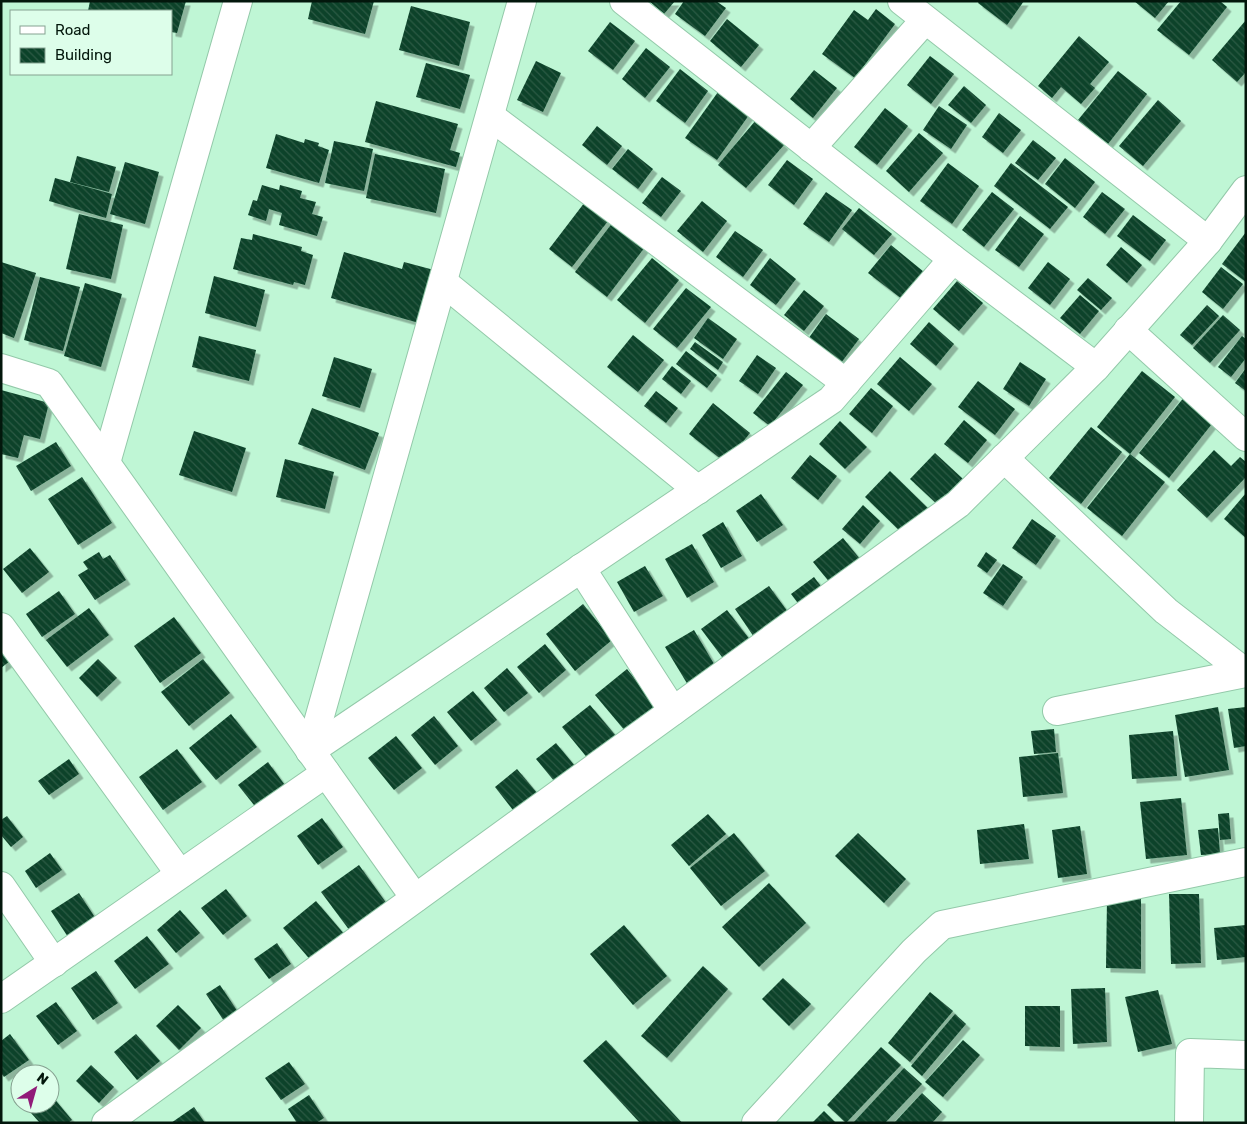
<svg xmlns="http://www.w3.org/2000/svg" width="1247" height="1124" viewBox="0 0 1247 1124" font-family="Rubik,sans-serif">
<defs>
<pattern id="building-back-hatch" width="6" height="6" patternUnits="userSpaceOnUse" patternTransform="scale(1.25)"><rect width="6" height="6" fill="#0b4229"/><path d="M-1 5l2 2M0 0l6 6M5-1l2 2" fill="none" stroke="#2d5a45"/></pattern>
<filter id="shadow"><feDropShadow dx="4.5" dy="4.5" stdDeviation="0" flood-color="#0004"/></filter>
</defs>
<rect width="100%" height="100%" fill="#bff6d5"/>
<!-- building -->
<g fill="url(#building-back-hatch)" filter="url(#shadow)">
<polygon points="90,1 186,1 177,33 171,32 171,11 88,11"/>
<polygon points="312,1 374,1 365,34 308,19"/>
<polygon points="649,1 675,1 664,14"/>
<polygon points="684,1 716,1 726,8 705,36 675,14"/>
<polygon points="979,1 1024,1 1007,25 978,3"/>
<polygon points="1134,1 1169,1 1155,18"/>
<polygon points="1181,1 1220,1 1227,7 1189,55 1157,30"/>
<polygon points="411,6 470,22 459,66 399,50"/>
<polygon points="876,9 895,24 855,78 822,54 854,10 868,20"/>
<polygon points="727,19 759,45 741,67 710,41"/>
<polygon points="1246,20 1246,72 1237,82 1212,60"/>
<polygon points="610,22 635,41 613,70 588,51"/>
<polygon points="1079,36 1109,62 1090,84 1095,88 1081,104 1061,87 1052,98 1038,86"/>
<polygon points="646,48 670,67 645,98 622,79"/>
<polygon points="930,56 954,74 931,104 907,85"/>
<polygon points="536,61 561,73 543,112 517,100"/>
<polygon points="426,63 470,75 460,109 416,97"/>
<polygon points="680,69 708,91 685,123 656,101"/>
<polygon points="814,70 837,88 813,118 790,99"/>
<polygon points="1118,71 1147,94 1108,144 1078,120"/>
<polygon points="964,86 986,105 971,123 948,105"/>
<polygon points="718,92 749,115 717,160 685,138"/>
<polygon points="1158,100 1181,121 1143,166 1119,146"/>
<polygon points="376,101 458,124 450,150 460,153 456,167 365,142"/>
<polygon points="939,106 967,125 951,149 923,130"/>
<polygon points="885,108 908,126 877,165 854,147"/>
<polygon points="999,113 1021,130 1003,153 982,137"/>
<polygon points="756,120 784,145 746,188 718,165"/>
<polygon points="597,126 622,146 607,165 582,145"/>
<polygon points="919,133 943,153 909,192 886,171"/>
<polygon points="276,134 304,143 305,139 319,143 318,146 329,150 319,183 266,168"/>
<polygon points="1033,140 1056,158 1038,180 1015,163"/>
<polygon points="334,141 373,149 364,191 325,183"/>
<polygon points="628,149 653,169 638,189 612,169"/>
<polygon points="375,154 445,169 436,213 366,198"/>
<polygon points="77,156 116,167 109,192 70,182"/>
<polygon points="1065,158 1095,182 1075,208 1045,184"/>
<polygon points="787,160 813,179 794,205 768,185"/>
<polygon points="125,162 159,172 145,224 110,214"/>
<polygon points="948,163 979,186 952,224 920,201"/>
<polygon points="1011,163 1068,207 1050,229 994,186"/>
<polygon points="662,177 681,191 661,217 642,203"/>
<polygon points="55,178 112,194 106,218 49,201"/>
<polygon points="262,185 279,190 280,185 302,191 300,198 316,202 312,214 323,217 317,236 279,225 282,213 269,209 266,221 248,215 253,200 257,201"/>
<polygon points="826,192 852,210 829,242 803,224"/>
<polygon points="992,192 1014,209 984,247 962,230"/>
<polygon points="1102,192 1125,209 1105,234 1083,217"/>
<polygon points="588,198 612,216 572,267 549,249"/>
<polygon points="702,201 727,221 703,252 677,231"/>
<polygon points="859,208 892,234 874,255 842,229"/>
<polygon points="79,214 123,225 111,279 66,269"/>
<polygon points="1133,215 1166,240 1150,261 1117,236"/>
<polygon points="1020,216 1044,234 1019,267 995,250"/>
<polygon points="613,222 645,247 607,297 575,272"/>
<polygon points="735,231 763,250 743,277 716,257"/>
<polygon points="1246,232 1246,282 1222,264"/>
<polygon points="253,234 302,247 301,251 313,255 305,285 294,282 293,285 233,269 241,238 252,240"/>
<polygon points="891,245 924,272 902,299 868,273"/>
<polygon points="1121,247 1142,265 1127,283 1106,265"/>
<polygon points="344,252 402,269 404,262 434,270 419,323 331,298"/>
<polygon points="652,258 679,280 645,323 617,300"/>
<polygon points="770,258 796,279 776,305 750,285"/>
<polygon points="1,262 36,273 14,338 1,333"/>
<polygon points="1048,262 1070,279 1050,305 1028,288"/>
<polygon points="1221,267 1243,284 1223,309 1202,292"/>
<polygon points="214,276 265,290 256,327 205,313"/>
<polygon points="40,277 80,287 63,351 24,340"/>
<polygon points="1088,278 1112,298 1101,310 1077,290"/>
<polygon points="957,281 983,303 959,331 933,309"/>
<polygon points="85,283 122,294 101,367 64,356"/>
<polygon points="686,288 711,307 677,348 653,329"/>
<polygon points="804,290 824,306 804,331 784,315"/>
<polygon points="1080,295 1099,311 1080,334 1060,318"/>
<polygon points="1207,305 1219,316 1192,345 1180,335"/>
<polygon points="826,314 859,339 841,363 808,339"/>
<polygon points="1223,315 1240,330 1210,363 1193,348"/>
<polygon points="708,318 737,339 723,359 694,338"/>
<polygon points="929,322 954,344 936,366 910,344"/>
<polygon points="633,335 664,360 638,392 607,367"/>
<polygon points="199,336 256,350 249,381 192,367"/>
<polygon points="1242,336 1246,339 1246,358 1231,377 1218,367"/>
<polygon points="695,342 723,362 718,370 690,349"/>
<polygon points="686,351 717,375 707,388 676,364"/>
<polygon points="757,355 776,368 758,394 739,381"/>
<polygon points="334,357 372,369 360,408 322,396"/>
<polygon points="900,357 932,384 909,411 877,384"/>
<polygon points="1020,362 1046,379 1029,406 1003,389"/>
<polygon points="672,366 691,381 681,394 662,379"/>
<polygon points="1246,368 1246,391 1235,383"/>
<polygon points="1142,371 1175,397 1130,454 1097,427"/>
<polygon points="786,372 803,385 770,426 753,413"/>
<polygon points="978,381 1015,409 995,435 958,407"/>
<polygon points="871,388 893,406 872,433 849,414"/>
<polygon points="1,390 49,403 40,439 24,435 18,458 1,454"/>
<polygon points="656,391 678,408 666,423 644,406"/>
<polygon points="1189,391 1219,415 1169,478 1139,453"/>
<polygon points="713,403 750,433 726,463 689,434"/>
<polygon points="312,408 379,433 365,470 298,444"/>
<polygon points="964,420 987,440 968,463 944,444"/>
<polygon points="840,421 867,447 845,469 819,444"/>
<polygon points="1091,427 1122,452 1081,504 1049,478"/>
<polygon points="194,431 246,448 232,492 179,475"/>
<polygon points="56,442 71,466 31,491 16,466"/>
<polygon points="1214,450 1231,466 1240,457 1246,462 1246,477 1207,518 1177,490"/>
<polygon points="935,453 963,479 938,505 910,479"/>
<polygon points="1130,454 1165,482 1122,536 1087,508"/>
<polygon points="810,455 837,476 818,500 791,478"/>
<polygon points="285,459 334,472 325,509 276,497"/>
<polygon points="890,471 931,511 906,537 865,497"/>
<polygon points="82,477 112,523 78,545 48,499"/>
<polygon points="1246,493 1246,538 1224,519"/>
<polygon points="761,494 783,525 757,542 736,511"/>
<polygon points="863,505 880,521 860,544 842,529"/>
<polygon points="1032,519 1056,536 1036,565 1012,548"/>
<polygon points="723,522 742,556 721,568 702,535"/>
<polygon points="843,538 864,564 835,589 813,562"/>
<polygon points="692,544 714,582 687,598 665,559"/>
<polygon points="30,548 49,572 22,593 3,569"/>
<polygon points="99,552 103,559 110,555 126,580 95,600 78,575 88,569 83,562"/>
<polygon points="986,552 997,560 987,573 977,566"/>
<polygon points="1003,564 1023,577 1003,606 983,593"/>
<polygon points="645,566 663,596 634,612 617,582"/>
<polygon points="814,577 826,593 803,610 791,594"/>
<polygon points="769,586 793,619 758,643 735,609"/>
<polygon points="59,591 75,614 42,637 26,614"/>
<polygon points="583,604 612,640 575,671 546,634"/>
<polygon points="89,608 109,635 67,667 46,640"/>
<polygon points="727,610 751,641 725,661 701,629"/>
<polygon points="174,617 201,653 160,683 134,646"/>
<polygon points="694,630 720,674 691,690 665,647"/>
<polygon points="545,644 566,670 539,693 517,667"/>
<polygon points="1,651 10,661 1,668"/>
<polygon points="98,659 117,678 97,697 79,678"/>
<polygon points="203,659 230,693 189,726 161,692"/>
<polygon points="507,668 528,693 504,712 484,688"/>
<polygon points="627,669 662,713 631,738 595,695"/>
<polygon points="473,691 497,720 471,741 447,712"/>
<polygon points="590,705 622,743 594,766 562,727"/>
<polygon points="1218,707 1229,770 1185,777 1175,715"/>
<polygon points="1246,707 1246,746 1234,748 1228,709"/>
<polygon points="231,714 257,747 216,780 189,748"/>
<polygon points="434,716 458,746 435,765 411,735"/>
<polygon points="1054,729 1056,752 1034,754 1031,731"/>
<polygon points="1173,731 1177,776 1132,779 1129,735"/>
<polygon points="396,736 422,768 394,790 368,758"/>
<polygon points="556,743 575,766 555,782 536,759"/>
<polygon points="177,749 202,782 163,810 139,777"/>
<polygon points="1058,753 1063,793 1023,797 1019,757"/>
<polygon points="69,759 79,774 49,795 38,781"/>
<polygon points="268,762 287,788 258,810 238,785"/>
<polygon points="517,769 543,800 520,819 495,787"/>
<polygon points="1181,798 1187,855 1146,859 1140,802"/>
<polygon points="1229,813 1231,839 1220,840 1218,814"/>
<polygon points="708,814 726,834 689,866 671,845"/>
<polygon points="7,816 23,837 11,847 1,835 1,820"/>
<polygon points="322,818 343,847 318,865 297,836"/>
<polygon points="1024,824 1029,859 980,864 977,830"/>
<polygon points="1080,826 1087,874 1058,878 1052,830"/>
<polygon points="1218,828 1220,854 1201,855 1198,830"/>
<polygon points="734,833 765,871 721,906 690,868"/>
<polygon points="858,833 906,879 884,903 835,856"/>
<polygon points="50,853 62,870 36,888 25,871"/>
<polygon points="359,865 387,904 350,931 321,892"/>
<polygon points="769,883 806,923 759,967 722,927"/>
<polygon points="226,889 247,916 223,935 201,908"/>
<polygon points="79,893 96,919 68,937 51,911"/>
<polygon points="1169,894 1199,894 1201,963 1171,964"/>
<polygon points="1107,899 1141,899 1141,969 1106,968"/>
<polygon points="316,901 345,935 313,963 283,928"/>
<polygon points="180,910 200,933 176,953 157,930"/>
<polygon points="624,925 667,976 633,1005 590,954"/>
<polygon points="1246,925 1246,957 1217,960 1214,928"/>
<polygon points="147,936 169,964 135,989 114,961"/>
<polygon points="277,943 291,964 269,979 254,959"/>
<polygon points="703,966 728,989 667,1058 641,1036"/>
<polygon points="96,971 118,1003 93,1020 71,988"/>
<polygon points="783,978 811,1004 789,1026 762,999"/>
<polygon points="220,985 238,1012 224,1021 206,994"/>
<polygon points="1105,988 1107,1042 1073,1044 1071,989"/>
<polygon points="1158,990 1172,1044 1138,1052 1125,997"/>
<polygon points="930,992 953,1011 910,1062 888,1043"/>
<polygon points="56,1002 77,1031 58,1045 36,1016"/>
<polygon points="178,1005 201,1028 179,1050 156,1026"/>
<polygon points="1025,1006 1060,1006 1060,1047 1025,1046"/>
<polygon points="955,1014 966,1024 922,1076 911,1066"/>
<polygon points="10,1034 29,1060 4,1077 1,1073 1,1041"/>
<polygon points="136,1034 160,1061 137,1080 114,1052"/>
<polygon points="606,1040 682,1123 640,1123 583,1061"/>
<polygon points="963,1040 980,1055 943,1097 925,1082"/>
<polygon points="881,1047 901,1065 846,1123 827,1105"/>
<polygon points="289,1062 305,1084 281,1100 265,1078"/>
<polygon points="91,1065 114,1087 99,1103 76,1081"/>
<polygon points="904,1068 922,1084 885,1123 853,1123"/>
<polygon points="922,1093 942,1112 932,1123 894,1123"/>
<polygon points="309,1095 324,1118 316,1123 297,1123 288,1109"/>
<polygon points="52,1096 72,1120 68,1123 40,1123 31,1113 43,1104 50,1104 50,1098"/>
<polygon points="194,1107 205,1123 171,1123"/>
<polygon points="824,1111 836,1123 812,1123"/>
</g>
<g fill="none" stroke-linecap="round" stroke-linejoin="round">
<defs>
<g id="minor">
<polyline points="624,1 953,259 1096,367"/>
<polyline points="902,1 1208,241"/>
<polyline points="490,116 846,383"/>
<polyline points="811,148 925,20"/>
<polyline points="443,282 698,490"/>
<polyline points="1128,330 1246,437"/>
<polyline points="1,368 49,383 415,898"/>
<polyline points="1004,458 1166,611 1246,673"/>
<polyline points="106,463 238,1"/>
<polyline points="581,568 673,711"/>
<polyline points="1,627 180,874"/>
<polyline points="1057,711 1245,673"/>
<polyline points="310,751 831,400 953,259"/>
<polyline points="310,751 522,1"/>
<polyline points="1,886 54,963"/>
<polyline points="1,999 326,773"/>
<polyline points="106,1123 958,504 1096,367 1208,241 1246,190"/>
<polyline points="756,1123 914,951 942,925 1246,862"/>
<polyline points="1189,1123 1190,1053 1246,1055"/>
</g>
</defs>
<!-- minor casing -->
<use href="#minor" stroke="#93c9a9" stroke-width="30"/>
<!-- minor -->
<use href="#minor" stroke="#fff" stroke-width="28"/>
</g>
<!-- border -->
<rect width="1247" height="1124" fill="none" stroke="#03170c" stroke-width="5"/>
<!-- legend -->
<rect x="10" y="10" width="162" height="65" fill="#ddfeea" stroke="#86a291"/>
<rect x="20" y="26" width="25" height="8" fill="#ffffff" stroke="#86a291"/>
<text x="55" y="35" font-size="15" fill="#03170c">Road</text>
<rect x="20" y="48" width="25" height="15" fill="url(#building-back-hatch)" stroke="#86a291"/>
<text x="55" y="60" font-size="15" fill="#03170c">Building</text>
<!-- north arrow -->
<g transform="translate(35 1089) rotate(37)"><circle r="24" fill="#ddfeea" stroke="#86a291"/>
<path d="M0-4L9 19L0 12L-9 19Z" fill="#911b79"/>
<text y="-8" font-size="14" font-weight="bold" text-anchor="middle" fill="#03170c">N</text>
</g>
</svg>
